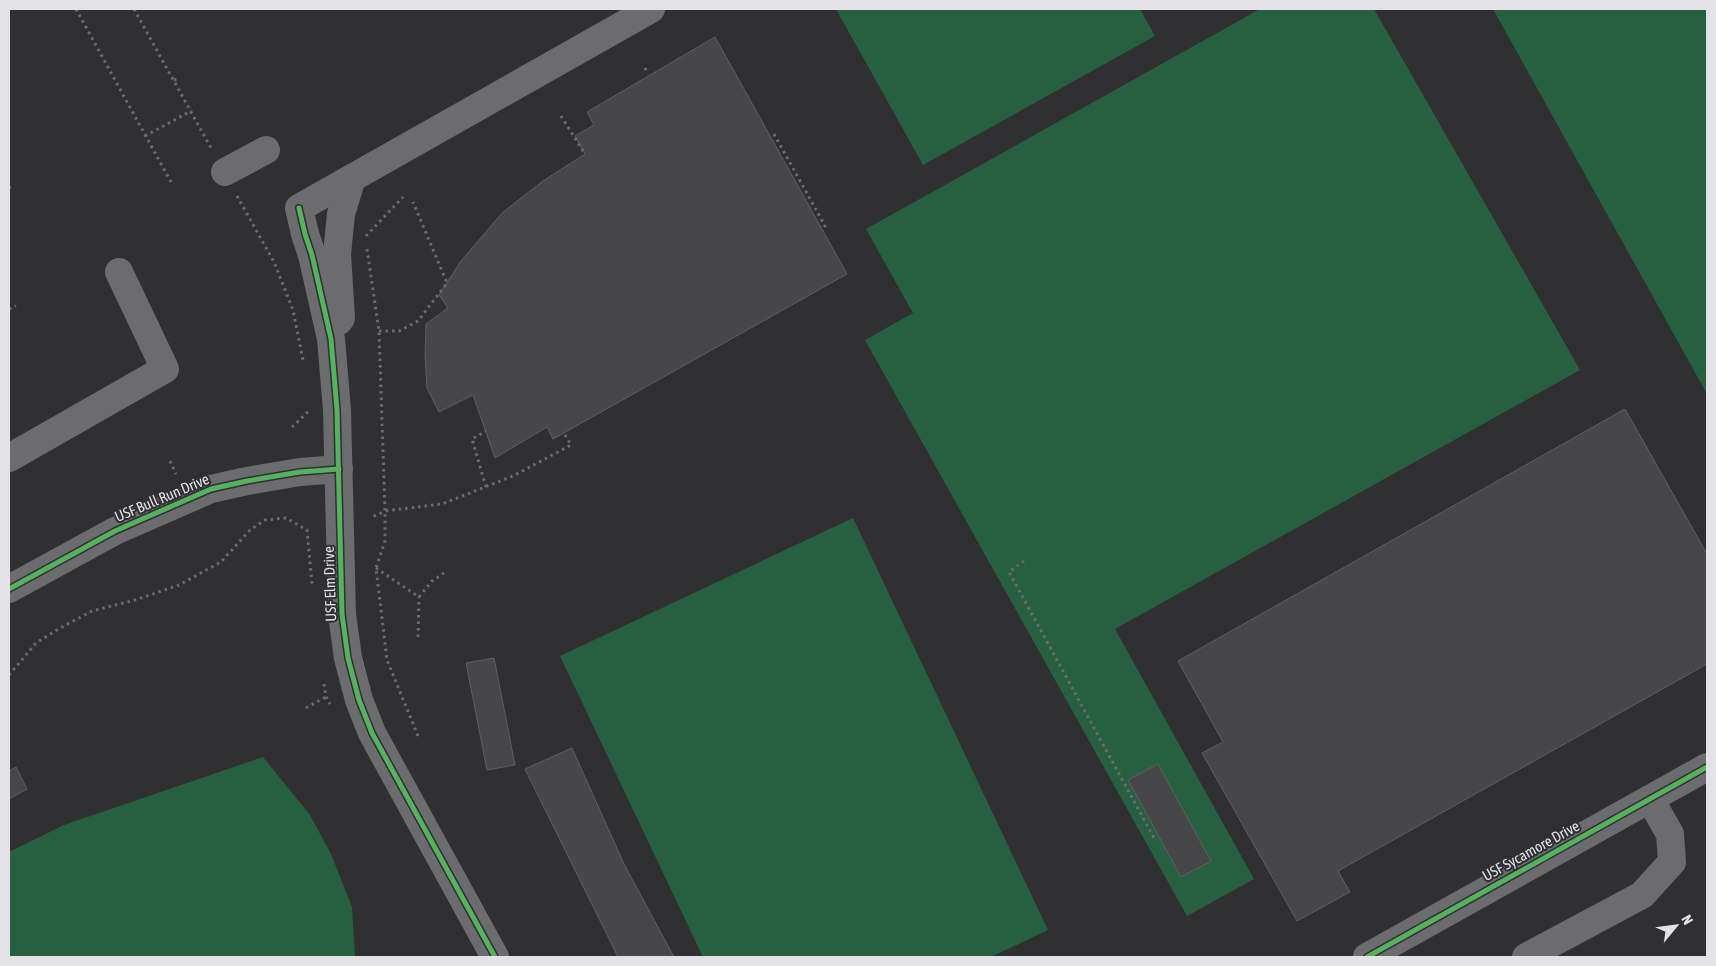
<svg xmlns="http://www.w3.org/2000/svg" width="1716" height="966" viewBox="0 0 1716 966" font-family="'Asap Condensed',sans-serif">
<rect width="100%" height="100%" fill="#303033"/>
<!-- green -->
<g fill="#275f43">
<polygon points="836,9 1140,9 1155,36 923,165"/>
<polygon points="1260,9 1374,9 1580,370 1115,629 1254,879 1187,916 865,340 913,313 866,229"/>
<polygon points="1493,9 1707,9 1707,394"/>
<polygon points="853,518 1048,930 991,957 703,957 560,656"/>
<polygon points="263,757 310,815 331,854 352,907 355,957 9,957 9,852 64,825"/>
</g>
<!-- building -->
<g fill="#474749" stroke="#5f5f62">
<polygon points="715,37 847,274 553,439 547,427 495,458 473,395 439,412 427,388 425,355 426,324 448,308 439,295 461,261 502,213 543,181 585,154 575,136 594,125 587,112"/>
<polygon points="1625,409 1707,554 1707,664 1338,871 1350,892 1297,921 1202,753 1223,742 1178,661"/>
<polygon points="494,658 515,765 487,770 466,663"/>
<polygon points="572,748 624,864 674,957 618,957 525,769"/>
<polygon points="1158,764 1211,861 1181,877 1128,780"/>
<polygon points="16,767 27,789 9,799 9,771"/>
</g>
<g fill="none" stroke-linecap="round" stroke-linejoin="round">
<!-- path -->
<g stroke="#6c6c6e" stroke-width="3" stroke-dasharray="2.5 4" stroke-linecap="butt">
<polyline points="76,9 171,182"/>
<polyline points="134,9 211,148"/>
<polyline points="645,68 648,74"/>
<polyline points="174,80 180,79"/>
<polyline points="561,116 585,154"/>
<polyline points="774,134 825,226 822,228"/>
<polyline points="145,136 191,111"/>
<polyline points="9,188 11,187"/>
<polyline points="237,196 274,262 293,310 303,360"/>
<polyline points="366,236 403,197"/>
<polyline points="367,249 379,331 385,511 370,518"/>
<polyline points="9,309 16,306"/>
<polyline points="379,331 399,331 418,321 447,283 413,202"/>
<polyline points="292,427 310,410"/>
<polyline points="170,461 176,474"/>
<polyline points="486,487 472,439 486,431"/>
<polyline points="1024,561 1009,572 1154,838"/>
<polyline points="376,568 419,597 432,581 444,573"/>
<polyline points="418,637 419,597"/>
<polyline points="9,675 36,643 60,628 92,611 135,600 179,585 221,562 250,530 265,520 286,518 307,530 312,584"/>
<polyline points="324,684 326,697 330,704"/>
<polyline points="306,708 326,697"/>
<polyline points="418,736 387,660 376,568 385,541 385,511 442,504 513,476 571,445 564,433"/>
</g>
<!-- minor -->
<g stroke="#6c6c6e" stroke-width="28">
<polyline points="225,172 266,150"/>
<polyline points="339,321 341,318 337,254 341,214 352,178"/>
<polyline points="9,458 165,369 119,272"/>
<polyline points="9,589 115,531 211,489 247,481 300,472 339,469"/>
<polyline points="495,957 372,733 359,700 348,658 342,614 337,410 331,339 312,255 305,234 299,208 651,9"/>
<polyline points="1367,957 1707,767"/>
<polyline points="1526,957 1642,895 1672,862 1670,834 1650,799"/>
</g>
<defs>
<g id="cycleway">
<polyline points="299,208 305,234 312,255 331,339 337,410 342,614 348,658 359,700 372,733 495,957"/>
<polyline points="9,589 115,531 211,489 247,481 300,472 339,469"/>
<polyline points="1367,957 1707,767"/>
</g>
</defs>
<!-- cycleway casing -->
<use href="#cycleway" stroke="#2f2f34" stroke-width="8"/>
<!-- cycleway -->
<use href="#cycleway" stroke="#56b35d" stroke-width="5"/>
</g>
<g text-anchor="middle" stroke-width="4" stroke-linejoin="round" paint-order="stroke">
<!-- street labels -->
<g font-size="15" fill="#e3e2e6" stroke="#2f2f34">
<text transform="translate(162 498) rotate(-23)" y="5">USF Bull Run Drive</text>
<text transform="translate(330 584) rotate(-92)" y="5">USF Elm Drive</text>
<text transform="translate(1531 851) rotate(-29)" y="5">USF Sycamore Drive</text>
</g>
</g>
<!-- border -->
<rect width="1716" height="966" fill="none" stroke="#e3e2e6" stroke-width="20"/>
<!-- north arrow -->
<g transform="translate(1676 926) rotate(61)" stroke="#2f2f34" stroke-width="4" paint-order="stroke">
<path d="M0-4L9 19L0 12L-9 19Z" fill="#e3e2e6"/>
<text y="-8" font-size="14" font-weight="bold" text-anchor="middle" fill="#e3e2e6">N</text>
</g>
</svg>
